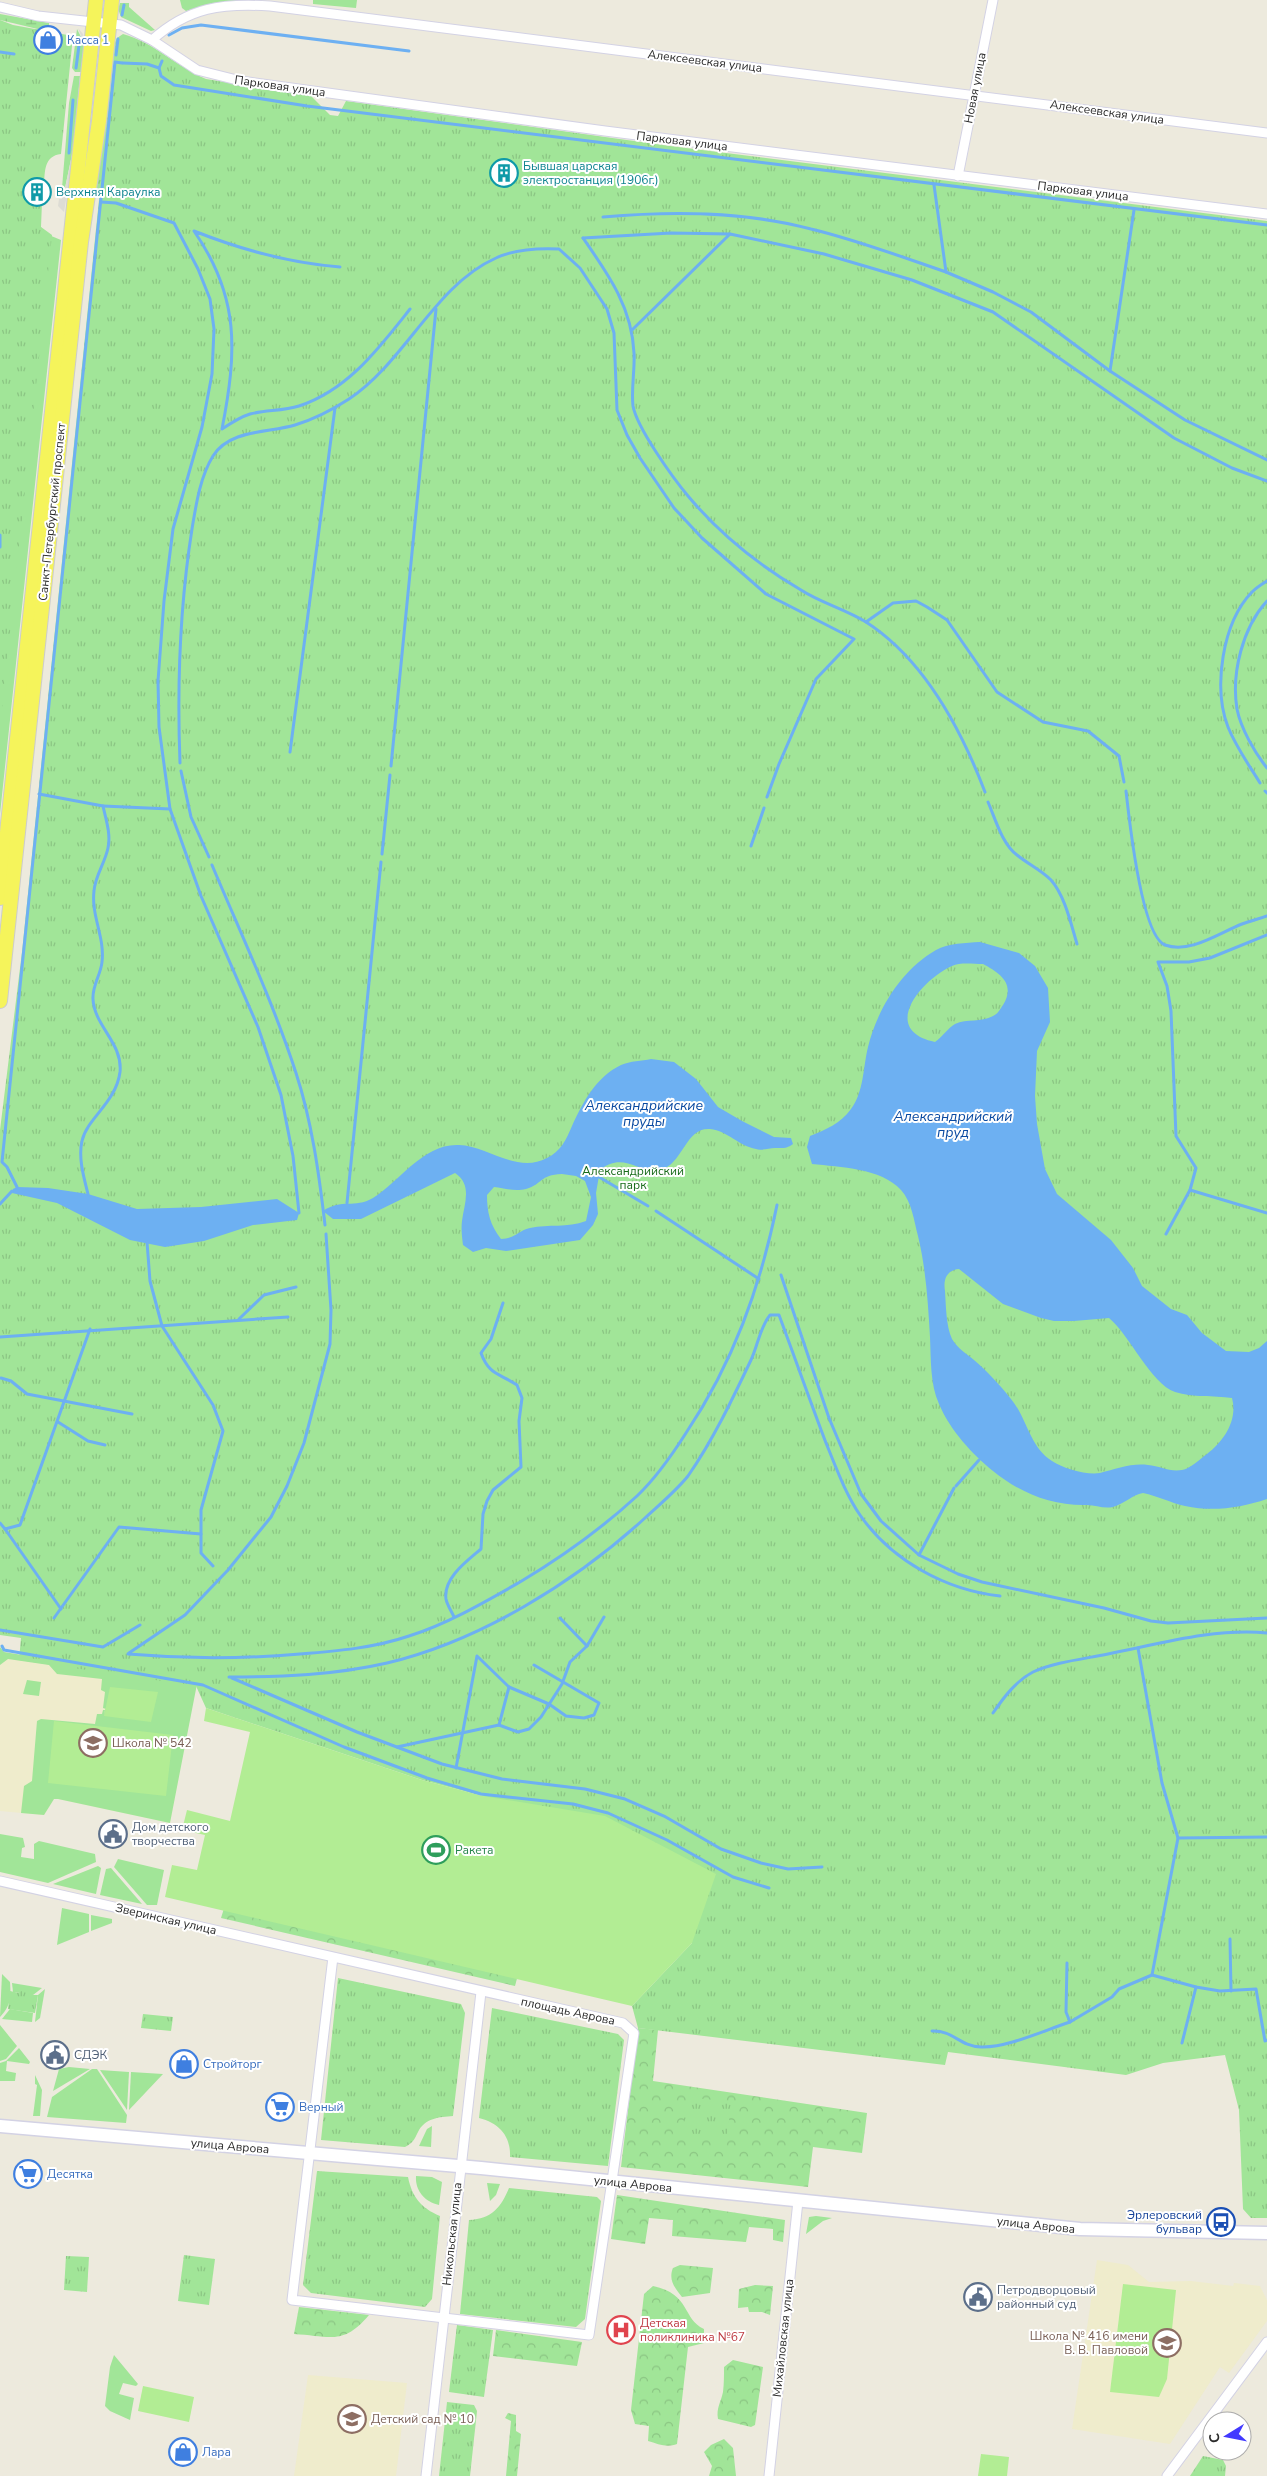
<svg xmlns="http://www.w3.org/2000/svg" width="1267" height="2476" viewBox="0 0 1267 2476" font-family="'Nunito Sans',sans-serif">
<defs>
<pattern id="forest-crowns" width="20" height="18" patternUnits="userSpaceOnUse" patternTransform="scale(1.25)"><rect width="20" height="18" fill="#a1e598"/><path d="M2 6a3 3 0 1 1 6 0M12 15a3 3 0 1 1 6 0" fill="none" stroke="#8bc583"/></pattern>
<pattern id="wetland-marsh" width="20" height="14" patternUnits="userSpaceOnUse" patternTransform="scale(1.25)"><rect width="20" height="14" fill="#a1e598"/><path d="M1 5h8M5 5V1M11 12h8M15 12V8" fill="none" stroke="#8bc583"/></pattern>
<pattern id="park-tufts" width="24" height="20" patternUnits="userSpaceOnUse" patternTransform="scale(1.25)"><rect width="24" height="20" fill="#a1e598"/><path d="M3 7l-1-3M5 7V3M7 7l1-3M15 17l-1-3M17 17v-4M19 17l1-3" fill="none" stroke="#8bc583"/></pattern>
</defs>
<rect width="100%" height="100%" fill="#edeadd"/>
<!-- education -->
<g fill="#efeccc">
<polygon points="0,1656 196,1686 170,1823 58,1799 54,1799 44,1815 0,1811"/>
<polygon points="1097,2260 1128,2265 1149,2282 1191,2281 1233,2286 1234,2283 1260,2286 1267,2300 1267,2321 1229,2373 1220,2367 1170,2444 1072,2429"/>
<polygon points="308,2375 407,2383 396,2476 294,2476"/>
</g>
<!-- grass -->
<g fill="#a1e598">
<polygon points="180,0 243,0 213,3 186,11 182,8"/>
<polygon points="313,0 357,0 356,8 313,4"/>
<polygon points="120,3 129,3 129,7 155,30 151,31 121,17 118,9"/>
<polygon points="77,29 84,43 81,72 75,72 72,68"/>
<polygon points="74,76 80,76 73,150 65,188 62,188 69,103"/>
<polygon points="39,223 44,233 61,240 0,814 0,691"/>
<polygon points="0,1647 4,1652 197,1684 170,1823 58,1799 54,1799 44,1815 21,1813 24,1786 32,1781 37,1721 41,1719 95,1724 97,1714 102,1714 103,1710 105,1710 104,1716 110,1687 106,1709 103,1708 105,1692 101,1690 102,1679 57,1674 49,1665 8,1659 0,1665"/>
<polygon points="27,1680 41,1682 39,1696 23,1694"/>
<polygon points="0,1834 23,1838 25,1847 22,1848 21,1857 34,1859 34,1844 39,1841 95,1854 96,1862 48,1883 0,1872"/>
<polygon points="118,1859 164,1870 157,1905 147,1905 114,1867"/>
<polygon points="98,1866 101,1868 96,1894 53,1884"/>
<polygon points="111,1868 142,1904 100,1895 106,1869"/>
<polygon points="62,1908 89,1914 89,1932 57,1945"/>
<polygon points="91,1915 112,1919 112,1923 91,1931"/>
<path d="M 2,1974 L 10,1982 C 11,1998 11,2005 0,2017 Z"/>
<polygon points="12,1983 42,1988 33,1995 13,1992"/>
<polygon points="45,1989 40,2018 35,2022 38,1995"/>
<polygon points="10,2009 33,2013 32,2022 2,2019"/>
<polygon points="0,2025 17,2046 6,2059 0,2061"/>
<polygon points="19,2048 30,2062 29,2064 7,2061 6,2071 16,2073 15,2081 0,2081 0,2063 6,2061"/>
<polygon points="69,2067 90,2069 53,2091 59,2069"/>
<polygon points="92,2069 97,2069 127,2115 126,2123 47,2117 52,2097"/>
<polygon points="100,2070 129,2072 127,2110"/>
<polygon points="131,2072 163,2074 129,2110"/>
<polygon points="35,2075 42,2090 40,2116 33,2116 37,2085 35,2084"/>
<polygon points="432,2126 431,2147 419,2146 427,2129"/>
<path d="M 416,2176 L 432,2177 L 442,2182 L 439,2205 C 425,2202 415,2191 416,2176 Z"/>
<polygon points="487,2183 500,2184 496,2195 490,2201"/>
<polygon points="816,2216 832,2218 823,2221 806,2234 809,2217"/>
<polygon points="114,2355 138,2384 136,2386 123,2383 119,2394 134,2398 130,2420 110,2411 105,2406 110,2367"/>
</g>
<!-- forest -->
<g fill="url(#forest-crowns)">
<polygon points="226,1902 519,1971 515,1986 221,1918"/>
<polygon points="638,2028 658,2030 653,2081 867,2113 862,2153 813,2147 808,2187 621,2167"/>
<polygon points="617,2195 785,2220 783,2242 773,2240 773,2229 749,2227 746,2242 672,2236 673,2220 649,2218 645,2244 611,2239"/>
<path d="M 680,2265 L 713,2268 L 710,2293 L 682,2297 C 675,2288 668,2280 673,2268 Z"/>
<polygon points="755,2285 773,2286 770,2315 762,2312 749,2312 748,2307 738,2308 739,2289"/>
<path d="M 653,2286 C 691,2294 682,2319 704,2329 L 704,2343 L 688,2347 L 677,2444 C 667,2448 658,2444 648,2441 L 649,2426 L 635,2424 L 631,2410 L 644,2294 Z"/>
<path d="M 299,2307 L 369,2315 C 343,2346 330,2336 294,2334 Z"/>
<polygon points="496,2330 582,2342 577,2366 493,2356"/>
<path d="M 733,2360 L 763,2367 L 755,2425 L 751,2427 L 718,2419 C 716,2408 721,2402 723,2392 C 724,2384 724,2375 724,2367 Z"/>
<polygon points="508,2413 516,2415 516,2431 521,2434 517,2476 506,2476 511,2421 505,2418"/>
<polygon points="724,2439 733,2448 736,2476 709,2476 712,2466 704,2452 711,2445"/>
</g>
<!-- wetland -->
<polygon fill="url(#wetland-marsh)" points="0,14 49,23 49,28 46,31 0,20"/>
<!-- park -->
<g fill="url(#park-tufts)">
<path d="M 0,20 L 13,25 L 73,36 L 61,154 C 44,156 45,171 44,185 L 50,191 L 49,197 L 42,202 L 41,227 L 52,235 L 0,727 Z"/>
<path d="M 123,34 C 153,42 176,66 206,79 L 311,96 L 330,115 L 338,116 L 346,101 L 670,146 L 1267,221 L 1267,2218 L 1251,2218 L 1243,2209 L 1239,2110 L 1225,2055 L 1163,2063 L 1126,2075 L 948,2052 L 945,2065 L 638,2028 L 632,2006 L 692,1943 L 483,1796 L 422,1780 L 206,1708 L 196,1686 L 19,1660 L 21,1638 L 0,1635 L 0,1130 L 22,952 L 100,190 L 96,188 L 106,119 L 114,44 L 117,38 Z"/>
<path d="M 338,1978 L 461,2004 L 465,2013 L 453,2116 C 439,2117 425,2118 418,2132 C 414,2140 413,2143 405,2147 L 321,2140 Z"/>
<polygon points="23,1989 29,1990 33,1995 38,1995 35,2013 8,2009 10,1991 19,1993"/>
<path d="M 492,2008 L 618,2034 L 624,2040 L 608,2166 L 510,2157 C 511,2136 499,2123 479,2118 Z"/>
<polygon points="143,2014 173,2017 171,2031 141,2028"/>
<polygon points="687,2097 731,2102 727,2139 682,2134"/>
<path d="M 317,2171 L 408,2177 C 412,2197 421,2208 440,2216 L 432,2299 L 425,2307 L 311,2293 L 303,2285 Z"/>
<path d="M 509,2188 L 597,2197 L 601,2201 L 585,2319 L 576,2327 L 460,2314 L 469,2220 C 492,2219 501,2207 509,2188 Z"/>
<polygon points="184,2255 215,2259 209,2305 178,2301"/>
<polygon points="66,2256 89,2257 87,2292 64,2290"/>
<polygon points="457,2325 493,2330 484,2397 449,2392"/>
<polygon points="447,2402 474,2405 477,2411 470,2476 439,2476"/>
<polygon points="1203,2456 1223,2460 1226,2466 1225,2476 1190,2476"/>
</g>
<!-- pitch -->
<g fill="#b2ed94">
<polygon points="110,1687 158,1692 151,1722 104,1716"/>
<polygon points="206,1708 422,1780 483,1796 605,1816 716,1874 692,1943 632,2006 165,1897 172,1865 197,1870 205,1835 182,1830 187,1810 230,1821 250,1732 204,1721"/>
<polygon points="54,1721 173,1735 166,1796 48,1783"/>
<polygon points="1123,2284 1176,2290 1167,2379 1159,2397 1110,2392"/>
<polygon points="143,2386 194,2397 189,2422 138,2411"/>
<polygon points="981,2454 1009,2457 1007,2476 978,2476"/>
</g>
<!-- plaza -->
<polygon fill="#dddcd4" points="78,28 83,34 85,43 74,152 64,212 58,206 59,199 62,199 62,188 65,188 73,150 84,43"/>
<!-- water -->
<g fill="#6db0f2" fill-rule="evenodd">
<path d="M 980,942 L 1019,953 L 1035,966 L 1048,988 L 1050,1022 L 1037,1051 L 1035,1096 L 1037,1124 L 1045,1169 L 1057,1194 L 1111,1240 L 1133,1268 L 1142,1286 L 1171,1309 L 1187,1315 L 1202,1333 L 1226,1351 L 1249,1352 L 1259,1348 L 1267,1341 L 1267,1499 C 1240,1508 1213,1512 1185,1506 C 1171,1503 1158,1496 1143,1493 C 1132,1495 1124,1504 1113,1507 C 1103,1509 1096,1505 1087,1505 C 1052,1506 1020,1493 993,1471 C 972,1454 950,1430 939,1404 C 930,1384 931,1359 930,1337 C 928,1303 926,1269 918,1236 C 914,1221 912,1202 901,1190 C 881,1168 840,1167 812,1164 L 807,1147 L 810,1136 C 827,1129 840,1124 851,1109 C 864,1092 863,1067 868,1047 C 877,1010 901,970 936,950 C 948,943 966,943 980,942 ZM 983,964 C 1000,973 1016,984 1003,1005 C 1000,1009 998,1014 993,1016 C 981,1023 967,1018 955,1024 C 948,1028 942,1037 935,1042 C 879,1030 921,980 952,966 C 960,962 973,964 983,964 ZM 959,1269 L 1003,1304 L 1041,1318 L 1054,1321 L 1074,1321 L 1109,1318 C 1129,1334 1151,1384 1175,1392 C 1193,1398 1213,1395 1232,1398 C 1238,1420 1224,1441 1207,1454 C 1200,1459 1190,1469 1182,1470 C 1169,1472 1160,1466 1148,1465 C 1131,1463 1116,1469 1100,1473 C 1086,1475 1064,1469 1052,1461 C 1030,1448 1027,1418 1011,1399 C 1000,1385 987,1371 974,1360 C 966,1353 958,1349 952,1339 C 946,1326 946,1306 945,1291 C 943,1279 947,1270 959,1269 Z"/>
<path d="M 651,1059 L 674,1062 L 696,1079 L 718,1107 L 742,1121 L 774,1137 L 791,1138 L 793,1144 C 786,1149 783,1148 775,1148 C 769,1148 761,1151 756,1149 C 739,1146 728,1131 710,1129 C 687,1127 683,1160 665,1168 C 641,1179 626,1149 600,1170 L 596,1193 L 598,1214 L 593,1225 L 580,1240 L 506,1251 L 486,1248 L 473,1252 L 463,1245 C 462,1237 461,1229 462,1221 C 464,1204 473,1185 455,1173 L 361,1219 L 333,1219 L 323,1211 C 342,1198 354,1209 373,1198 C 400,1181 424,1143 459,1145 C 488,1146 517,1174 547,1158 C 561,1151 566,1140 572,1126 C 583,1102 596,1077 621,1065 C 630,1061 642,1061 651,1059 ZM 562,1174 L 576,1176 L 585,1181 L 591,1197 L 586,1221 C 567,1228 549,1224 530,1228 C 517,1231 517,1238 501,1239 C 490,1225 487,1212 487,1195 L 494,1187 C 505,1188 514,1192 526,1189 C 543,1184 539,1175 562,1174 Z"/>
<polygon points="17,1187 48,1188 88,1194 137,1209 201,1207 277,1199 299,1213 297,1220 253,1225 204,1241 165,1247 130,1240 57,1203 12,1193 13,1189"/>
</g>
<g fill="none" stroke-linecap="round" stroke-linejoin="round">
<!-- stream -->
<g stroke="#6db0f2" stroke-width="3">
<polyline points="122,15 124,5"/>
<polyline points="169,35 182,28 201,25 409,51"/>
<polyline points="0,52 14,54"/>
<polyline points="116,55 118,39"/>
<polyline points="123,63 147,64 159,68 161,76 174,85 307,106 1267,225"/>
<polyline points="76,68 80,38"/>
<polyline points="159,68 162,61"/>
<polyline points="69,153 73,100"/>
<polyline points="102,189 115,62 122,63"/>
<polyline points="101,202 116,203 174,223 198,269 210,299 214,329 212,374 202,427 173,529 164,601 158,681 159,727 170,809 201,896 258,1027 281,1095 293,1156 299,1213"/>
<path d="M 603,217 C 672,211 743,211 811,229 C 857,240 902,257 946,272 L 934,185"/>
<polyline points="730,234 824,254 912,280 993,312 1174,438 1232,468 1267,481"/>
<path d="M 583,238 C 608,274 632,307 634,353 C 635,370 631,389 633,406 C 637,428 673,478 688,496 C 719,533 760,566 801,590 C 821,603 845,609 866,622 C 925,660 961,729 985,792"/>
<polyline points="583,238 671,233 730,234 632,330"/>
<path d="M 340,267 C 288,263 242,250 194,231 C 240,297 237,352 222,429 C 231,423 240,417 250,414 C 266,410 283,411 299,406 C 348,390 379,348 410,309"/>
<polyline points="946,272 993,292 1031,312 1110,371 1134,210"/>
<polyline points="1110,371 1185,420 1267,460"/>
<polyline points="0,535 0,547"/>
<path d="M 1267,601 C 1243,627 1231,673 1237,709 C 1241,729 1255,753 1267,768"/>
<polyline points="866,622 893,603 916,601 927,607 947,620 997,692 1043,722 1088,731 1119,756 1124,782"/>
<polyline points="290,752 335,408"/>
<path d="M 180,763 C 177,686 180,605 192,529 C 196,505 200,477 213,456 C 230,429 269,433 295,425 C 315,419 332,410 349,399 C 405,362 435,285 496,258 C 515,249 537,248 559,249 L 580,268 L 607,309 L 614,333 L 617,410 L 627,435 L 640,458 L 674,508 L 702,538 L 766,594 L 854,639 L 816,679 L 779,764 L 767,797"/>
<polyline points="391,766 436,309"/>
<polyline points="181,771 191,817 209,857"/>
<path d="M 1260,783 C 1249,765 1236,747 1228,727 C 1213,688 1222,623 1252,592 C 1256,588 1262,584 1267,581"/>
<path d="M 1126,791 C 1129,817 1141,936 1165,945 C 1190,954 1219,933 1242,924 C 1250,921 1259,919 1267,916"/>
<polyline points="1265,791 1267,793"/>
<path d="M 39,794 L 103,806 C 106,820 111,834 108,848 C 105,863 95,876 94,891 C 91,916 105,937 102,962 C 101,974 92,986 93,999 C 94,1026 123,1043 120,1072 C 116,1103 87,1118 82,1141 C 78,1158 84,1178 88,1194"/>
<path d="M 988,802 C 995,818 1002,844 1017,855 C 1028,864 1041,870 1051,880 C 1065,896 1071,924 1077,944"/>
<polyline points="103,806 170,809"/>
<polyline points="751,846 764,808"/>
<polyline points="382,854 390,775"/>
<path d="M 212,865 C 241,934 273,1002 296,1073 C 312,1122 319,1174 325,1225"/>
<polyline points="599,1177 648,1206"/>
<polyline points="17,1187 7,1167 2,1162 101,198"/>
<polyline points="1190,1190 1267,1213"/>
<polyline points="347,1203 381,862"/>
<polyline points="0,1204 12,1191"/>
<polyline points="656,1211 759,1279"/>
<polyline points="1166,1234 1190,1190 1196,1168 1176,1136 1171,1011 1167,986 1158,962 1189,962 1210,958 1267,935"/>
<polyline points="147,1242 150,1281 162,1326 213,1405 223,1431 201,1510 201,1553 213,1566"/>
<polyline points="781,1275 829,1418 861,1494 881,1521 919,1555 954,1488"/>
<polyline points="239,1319 264,1295 296,1287"/>
<polyline points="0,1337 288,1317"/>
<polyline points="1,1378 11,1381 27,1394 132,1414"/>
<polyline points="58,1422 88,1441 105,1445"/>
<polyline points="956,1486 979,1460"/>
<polyline points="0,1523 5,1529 20,1525 90,1329"/>
<polyline points="5,1529 61,1609"/>
<polyline points="919,1555 958,1574 982,1582 1104,1608 1151,1621 1168,1623 1267,1618"/>
<path d="M 454,1617 C 452,1612 447,1605 446,1599 C 443,1578 467,1561 481,1549 L 483,1514 L 487,1501 L 493,1490 L 521,1467 L 519,1421 L 522,1398 L 517,1385 C 499,1373 489,1375 481,1353 L 491,1339 L 503,1303"/>
<polyline points="54,1618 119,1527 201,1534"/>
<polyline points="560,1618 587,1646"/>
<polyline points="0,1630 103,1647 140,1625"/>
<polyline points="2,1646 4,1650 203,1685 344,1747 427,1778 481,1794 573,1804 608,1813 667,1840 733,1877 769,1888"/>
<polyline points="1138,1648 1162,1783 1178,1838 1152,1975"/>
<polyline points="129,1653 185,1615 228,1570 271,1517 287,1486 304,1443 330,1344 331,1310 326,1234"/>
<path d="M 128,1654 C 186,1659 242,1659 300,1654 C 337,1651 374,1648 409,1636 C 447,1624 485,1602 520,1582 C 562,1557 601,1529 637,1496 C 656,1478 672,1455 686,1433 C 733,1363 760,1288 777,1205"/>
<path d="M 229,1677 C 282,1677 335,1675 387,1663 C 480,1641 575,1582 645,1518 C 659,1505 676,1491 688,1476 C 713,1440 732,1400 751,1360 C 758,1345 760,1327 770,1315 L 779,1315 C 795,1358 810,1401 826,1443 C 836,1467 845,1493 860,1515 C 892,1561 946,1590 1000,1596"/>
<polyline points="232,1678 357,1732 442,1764 502,1779 585,1789 625,1799 664,1816 721,1849 761,1863 788,1869 822,1867"/>
<path d="M 993,1713 C 1004,1697 1016,1681 1033,1672 C 1055,1662 1084,1659 1108,1654 C 1159,1644 1214,1628 1267,1633"/>
<polyline points="499,1725 509,1687"/>
<polyline points="397,1747 499,1725 518,1732 529,1729 541,1717 562,1684 570,1662 587,1646 604,1617"/>
<polyline points="456,1768 477,1656 509,1687 549,1704 566,1716 584,1718 594,1715 599,1703 534,1665"/>
<polyline points="1178,1838 1267,1837"/>
<polyline points="1230,1939 1231,1991"/>
<polyline points="1067,1963 1066,2012 1070,2022 1112,1997 1119,1989 1152,1975 1196,1987 1220,1991 1256,1989 1265,2041 1267,2040"/>
<path d="M 932,2031 C 953,2030 959,2046 981,2047 C 1007,2048 1045,2030 1070,2022"/>
<polyline points="1182,2043 1196,1987"/>
</g>
<defs>
<g id="street">
<polyline points="0,7 38,16 121,25 152,40 197,70 241,81 605,131 1267,214"/>
<path d="M 152,40 C 189,7 222,3 270,6 L 1267,133"/>
<polyline points="958,176 993,0"/>
<polyline points="0,1881 623,2023 634,2033 589,2335 292,2300 333,1957"/>
<polyline points="426,2476 481,1992"/>
<polyline points="769,2476 798,2201"/>
<polyline points="1167,2476 1267,2342"/>
</g>
<polyline id="secondary" points="0,2126 481,2168 1080,2229 1267,2233"/>
<g id="primary">
<polyline points="0,898 96,0"/>
<polyline points="0,1001 81,242 99,121 112,0"/>
</g>
</defs>
<!-- street casing -->
<use href="#street" stroke="#d3d2e4" stroke-width="11"/>
<!-- secondary casing -->
<use href="#secondary" stroke="#d3d2e4" stroke-width="15"/>
<!-- primary casing -->
<use href="#primary" stroke="#ccc" stroke-width="16"/>
<!-- street -->
<use href="#street" stroke="#fff" stroke-width="9"/>
<!-- secondary -->
<use href="#secondary" stroke="#fff" stroke-width="12"/>
<!-- primary -->
<use href="#primary" stroke="#f5f45b" stroke-width="14"/>
</g>
<!-- icons -->
<defs>
<symbol id="shop-ring" viewBox="-11 -11 22 22"><circle r="9.5" fill="#fff" stroke="#3f7fe0" stroke-width="1.5"/><path d="M-5-2.5h2.3a2.7 3.5 0 0 1 5.4 0H5L5.5 6h-11ZM-1.5-2.5h3a1.5 2.3 0 0 0-3 0Z" fill="#3f7fe0"/></symbol>
<symbol id="building-ring" viewBox="-11 -11 22 22"><circle r="9.5" fill="#fff" stroke="#0f9aa8" stroke-width="1.5"/><path d="M-4-6H4V6H1V3H-1V6H-4ZM-2.5-4.3h1.7v1.8h-1.7ZM.8-4.3h1.7v1.8H.8ZM-2.5-1h1.7V.8h-1.7ZM.8-1h1.7V.8H.8Z" fill="#0f9aa8"/></symbol>
<symbol id="school-ring" viewBox="-11 -11 22 22"><circle r="9.5" fill="#fff" stroke="#8d6e63" stroke-width="1.5"/><path d="M0-5L7-2L0 1L-7-2ZM-4 1L0 2.5L4 1V4Q0 6-4 4Z" fill="#8d6e63"/></symbol>
<symbol id="civic-ring" viewBox="-11 -11 22 22"><circle r="9.5" fill="#fff" stroke="#5c6f8a" stroke-width="1.5"/><path d="M-.6-6.5H3V-4.5H.6V-3L4-1V1h2V6H-6V1h2V-1L-.6-3ZM-1.2 2.5V6h2.4V2.5Z" fill="#5c6f8a"/></symbol>
<symbol id="stadium-ring" viewBox="-11 -11 22 22"><circle r="9.5" fill="#fff" stroke="#2e9e5b" stroke-width="1.5"/><path d="M0-5a6.5 5 0 1 0 0 10a6.5 5 0 1 0 0-10ZM-3.5-1.8h7v3.6h-7Z" fill="#2e9e5b"/></symbol>
<symbol id="supermarket-ring" viewBox="-11 -11 22 22"><circle r="9.5" fill="#fff" stroke="#3f7fe0" stroke-width="1.5"/><path d="M-6-5.5h2.5l.6 2H6L4.5 2H-2.5L-4.4-4H-6ZM-1.5 3.2a1.3 1.3 0 1 0 .1 0ZM3 3.2a1.3 1.3 0 1 0 .1 0Z" fill="#3f7fe0"/></symbol>
<symbol id="bus-ring" viewBox="-11 -11 22 22"><circle r="9.5" fill="#fff" stroke="#1a4fb4" stroke-width="1.5"/><path d="M-5-6H5V4H4V6H2V4H-2V6H-4V4H-5ZM-3.5-4V0h7V-4ZM-3.5 1.2v1.5H-2V1.2ZM2 1.2v1.5H3.5V1.2Z" fill="#1a4fb4"/></symbol>
<symbol id="hospital-ring" viewBox="-11 -11 22 22"><circle r="9.5" fill="#fff" stroke="#e0444e" stroke-width="1.5"/><path d="M-5-5h3v3.5h4V-5h3V5h-3V1.5h-4V5h-3Z" fill="#e0444e"/></symbol>
</defs>
<g fill-rule="evenodd">
<use href="#shop-ring" x="32" y="24" width="32" height="32"/>
<use href="#building-ring" x="488" y="157" width="32" height="32"/>
<use href="#building-ring" x="21" y="176" width="32" height="32"/>
<use href="#school-ring" x="77" y="1727" width="32" height="32"/>
<use href="#civic-ring" x="97" y="1818" width="32" height="32"/>
<use href="#stadium-ring" x="420" y="1834" width="32" height="32"/>
<use href="#civic-ring" x="39" y="2039" width="32" height="32"/>
<use href="#shop-ring" x="168" y="2048" width="32" height="32"/>
<use href="#supermarket-ring" x="264" y="2091" width="32" height="32"/>
<use href="#supermarket-ring" x="12" y="2158" width="32" height="32"/>
<use href="#bus-ring" x="1205" y="2206" width="32" height="32"/>
<use href="#civic-ring" x="962" y="2281" width="32" height="32"/>
<use href="#hospital-ring" x="605" y="2314" width="32" height="32"/>
<use href="#school-ring" x="1151" y="2327" width="32" height="32"/>
<use href="#school-ring" x="336" y="2403" width="32" height="32"/>
<use href="#shop-ring" x="167" y="2436" width="32" height="32"/>
</g>
<g text-anchor="middle" stroke-width="4" stroke-linejoin="round" paint-order="stroke">
<!-- shop labels -->
<g font-size="12" fill="#366cbe" stroke="#fff" text-anchor="start">
<text x="67" y="44">Касса 1</text>
<text x="203" y="2068">Стройторг</text>
<text x="299" y="2111">Верный</text>
<text x="47" y="2178">Десятка</text>
<text x="202" y="2456">Лара</text>
</g>
<!-- street labels -->
<g font-size="12" fill="#2b2b2b" stroke="#fff">
<text transform="translate(705 61) rotate(7)" y="4">Алексеевская улица</text>
<text transform="translate(280 86) rotate(8)" y="4">Парковая улица</text>
<text transform="translate(975 88) rotate(-79)" y="4">Новая улица</text>
<text transform="translate(1107 112) rotate(8)" y="4">Алексеевская улица</text>
<text transform="translate(682 141) rotate(7)" y="4">Парковая улица</text>
<text transform="translate(1083 191) rotate(7)" y="4">Парковая улица</text>
<text transform="translate(52 512) rotate(-84)" y="4">Санкт-Петербургский проспект</text>
<text transform="translate(166 1919) rotate(13)" y="4">Зверинская улица</text>
<text transform="translate(568 2011) rotate(12)" y="4">площадь Аврова</text>
<text transform="translate(230 2146) rotate(5)" y="4">улица Аврова</text>
<text transform="translate(633 2184) rotate(6)" y="4">улица Аврова</text>
<text transform="translate(1036 2225) rotate(6)" y="4">улица Аврова</text>
<text transform="translate(452 2234) rotate(-84)" y="4">Никольская улица</text>
<text transform="translate(783 2338) rotate(-84)" y="4">Михайловская улица</text>
</g>
<!-- culture labels -->
<g font-size="12" fill="#0d838f" stroke="#fff" text-anchor="start">
<text x="523" y="170">Бывшая царская<tspan x="523" dy="14">электростанция (1906г.)</tspan></text>
<text x="56" y="196">Верхняя Караулка</text>
</g>
<!-- park labels -->
<g font-size="12" fill="#186b1a" stroke="#fff">
<text x="633" y="1175">Александрийский<tspan x="633" dy="14">парк</tspan></text>
</g>
<!-- education labels -->
<g font-size="12" fill="#785e54" stroke="#fff" text-anchor="start">
<text x="112" y="1747">Школа № 542</text>
<text x="1148" y="2340" text-anchor="end">Школа № 416 имени<tspan x="1148" dy="14">В. В. Павловой</tspan></text>
<text x="371" y="2423">Детский сад № 10</text>
</g>
<!-- service labels -->
<g font-size="12" fill="#4e5e75" stroke="#fff" text-anchor="start">
<text x="132" y="1831">Дом детского<tspan x="132" dy="14">творчества</tspan></text>
<text x="74" y="2059">СДЭК</text>
<text x="997" y="2294">Петродворцовый<tspan x="997" dy="14">районный суд</tspan></text>
</g>
<!-- leisure labels -->
<g font-size="12" fill="#27864d" stroke="#fff" text-anchor="start">
<text x="455" y="1854">Ракета</text>
</g>
<!-- transit labels -->
<g font-size="12" fill="#164399" stroke="#fff" text-anchor="end">
<text x="1202" y="2219">Эрлеровский<tspan x="1202" dy="14">бульвар</tspan></text>
</g>
<!-- health labels -->
<g font-size="12" fill="#be3a42" stroke="#fff" text-anchor="start">
<text x="640" y="2327">Детская<tspan x="640" dy="14">поликлиника №67</tspan></text>
</g>
<!-- water labels -->
<g font-size="14" font-style="italic" fill="#0a4aa1" stroke="#fff">
<text x="644" y="1110">Александрийские<tspan x="644" dy="16">пруды</tspan></text>
<text x="953" y="1121">Александрийский<tspan x="953" dy="16">пруд</tspan></text>
</g>
</g>
<!-- north arrow -->
<g transform="translate(1227 2436) rotate(260)"><circle r="24" fill="#ffffff" stroke="#aaaaaa"/>
<path d="M0-4L9 19L0 12L-9 19Z" fill="#4239ff"/>
<text y="-8" font-size="14" font-weight="bold" text-anchor="middle" fill="#2b2b2b">С</text>
</g>
</svg>
